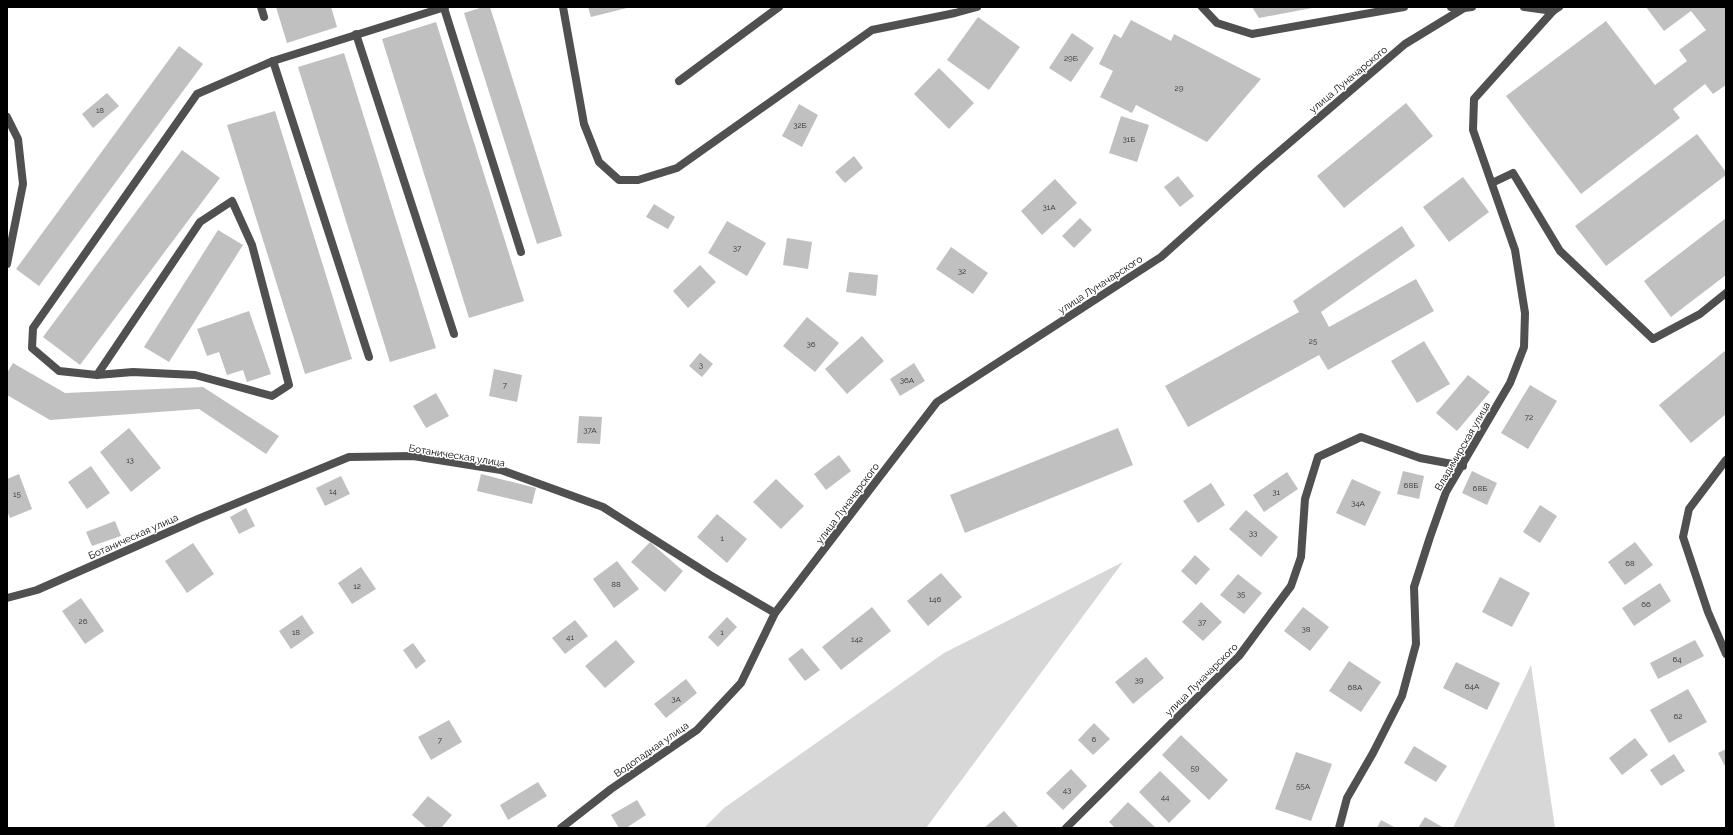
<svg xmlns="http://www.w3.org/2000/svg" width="1733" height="835" viewBox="0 0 1733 835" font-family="Raleway,sans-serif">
<rect width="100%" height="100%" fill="#fff"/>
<!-- green -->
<g fill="#d7d7d7">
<polygon points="1123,562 926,828 704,828 724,808 944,653"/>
<polygon points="1531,665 1555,828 1453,828"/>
</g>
<!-- building -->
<g fill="#c0c0c0">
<polygon points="276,7 331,7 337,27 287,43"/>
<polygon points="483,7 490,7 562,236 537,244 464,13"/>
<polygon points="588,7 626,7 627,8 591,17"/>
<polygon points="1252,7 1312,7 1312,8 1259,18"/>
<polygon points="1646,7 1726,7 1726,85 1713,94 1705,84 1673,109 1680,118 1581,194 1506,96 1606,21 1655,85 1687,61 1679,50 1706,30 1691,11 1664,31"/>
<polygon points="978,17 1020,47 989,90 947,60"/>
<polygon points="1131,20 1171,41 1174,34 1261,79 1207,142 1136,105 1132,113 1100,97 1113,71 1099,64 1114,34 1121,38"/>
<polygon points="436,22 524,301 469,318 382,39"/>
<polygon points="1072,33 1094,48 1071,82 1049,68"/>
<polygon points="179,46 203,64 39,286 16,269"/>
<polygon points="344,53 436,348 390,362 298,67"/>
<polygon points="939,68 974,103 949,129 914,94"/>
<polygon points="107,93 119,106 93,128 82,114"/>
<polygon points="1406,103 1433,136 1344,208 1317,176"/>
<polygon points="799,104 818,115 802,147 782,136"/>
<polygon points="275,111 352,359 305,374 227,125"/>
<polygon points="1121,116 1149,125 1137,162 1109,153"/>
<polygon points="1697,134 1726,172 1726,175 1606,266 1575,226"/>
<polygon points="182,150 220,178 80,365 43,337"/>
<polygon points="854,156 863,168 845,183 835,172"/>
<polygon points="1178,176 1194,196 1180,207 1164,187"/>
<polygon points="1463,177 1489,212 1449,242 1423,207"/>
<polygon points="1055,179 1077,203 1042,235 1021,211"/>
<polygon points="654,204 675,217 668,229 646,217"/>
<polygon points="1080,218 1092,230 1074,248 1062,236"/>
<polygon points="1726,218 1726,275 1671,317 1644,281"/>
<polygon points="727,221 766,243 747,276 708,253"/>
<polygon points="1402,226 1415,246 1321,312 1329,327 1416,279 1434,311 1328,370 1319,355 1188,427 1165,386 1299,312 1293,301"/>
<polygon points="218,230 243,245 169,362 144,347"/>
<polygon points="787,238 812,242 808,269 783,265"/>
<polygon points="951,247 988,273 973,294 936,269"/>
<polygon points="700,265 716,282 688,308 673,291"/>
<polygon points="849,272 878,275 876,296 846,292"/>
<polygon points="249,311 271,374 247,382 243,370 227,375 219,352 207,356 197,329"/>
<polygon points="807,317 839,343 815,372 783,346"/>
<polygon points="862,336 884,361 847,394 825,369"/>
<polygon points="1424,341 1450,384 1417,403 1391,361"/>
<polygon points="1726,350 1726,414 1691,443 1659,405"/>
<polygon points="700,353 713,364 702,377 689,366"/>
<polygon points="13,363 65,393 203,387 279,436 266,454 199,409 50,420 7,395 7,373"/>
<polygon points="914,363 925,381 900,396 890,379"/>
<polygon points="494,369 522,375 517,402 489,396"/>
<polygon points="1468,375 1490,392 1457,431 1436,413"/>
<polygon points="1530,385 1557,401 1528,449 1501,433"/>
<polygon points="436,393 449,416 426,428 413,406"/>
<polygon points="579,416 602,417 600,444 577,443"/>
<polygon points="129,428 161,468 131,492 100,452"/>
<polygon points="1118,428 1133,465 965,533 950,495"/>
<polygon points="839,455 851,471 826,490 814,474"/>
<polygon points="91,466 110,493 87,509 68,482"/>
<polygon points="1403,471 1424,476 1419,499 1397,494"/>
<polygon points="1472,471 1497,483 1487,505 1462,493"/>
<polygon points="1287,472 1298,489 1264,512 1253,495"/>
<polygon points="19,474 32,509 10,518 7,511 7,479"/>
<polygon points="481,474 536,488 532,504 477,491"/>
<polygon points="341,476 350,494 325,506 316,488"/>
<polygon points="776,479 804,506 781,529 753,502"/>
<polygon points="1352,479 1381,492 1365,526 1336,513"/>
<polygon points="1211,483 1225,505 1198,523 1183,501"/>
<polygon points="1540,505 1557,516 1540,543 1523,532"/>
<polygon points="246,508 255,526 239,534 230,517"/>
<polygon points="1246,510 1278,537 1261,557 1229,529"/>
<polygon points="717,514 747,539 727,563 697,537"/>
<polygon points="115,521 121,536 92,546 86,532"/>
<polygon points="650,542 683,571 665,592 631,562"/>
<polygon points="1635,542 1653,565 1625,585 1608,562"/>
<polygon points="193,543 214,574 187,593 165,561"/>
<polygon points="1195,555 1210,569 1196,585 1181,571"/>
<polygon points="617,561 639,589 614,608 593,579"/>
<polygon points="361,567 376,589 352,604 338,583"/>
<polygon points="941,573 962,597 928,626 907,601"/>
<polygon points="1238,574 1262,593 1244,614 1220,595"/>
<polygon points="1500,577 1530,593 1512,627 1482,612"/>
<polygon points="1660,583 1671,601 1634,626 1622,608"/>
<polygon points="81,598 104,631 85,644 62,611"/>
<polygon points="1201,602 1222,622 1203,641 1182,622"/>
<polygon points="872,607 891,631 841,670 822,647"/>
<polygon points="1303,607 1329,627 1310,651 1284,631"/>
<polygon points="302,615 314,633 291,649 279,631"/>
<polygon points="727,617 737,627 718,647 708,637"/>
<polygon points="575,620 588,636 565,654 552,638"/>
<polygon points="616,640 635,662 605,688 585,666"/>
<polygon points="1695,640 1704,656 1658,679 1650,663"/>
<polygon points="413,643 426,661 416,669 403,650"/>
<polygon points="802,648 820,670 805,681 788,659"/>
<polygon points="1146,657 1164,678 1133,704 1115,682"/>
<polygon points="1349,661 1381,682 1361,712 1329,691"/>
<polygon points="1456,662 1500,683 1487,710 1443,688"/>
<polygon points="686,679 697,693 666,718 654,704"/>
<polygon points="1688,689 1707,722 1669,743 1650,710"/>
<polygon points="449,720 462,742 431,760 418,737"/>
<polygon points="1094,723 1110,739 1093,755 1078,740"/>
<polygon points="1181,735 1228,780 1209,800 1162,755"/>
<polygon points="1635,738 1648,755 1622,775 1609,758"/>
<polygon points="1414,746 1447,766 1436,782 1404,763"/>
<polygon points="1726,749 1726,768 1718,753"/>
<polygon points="1296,752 1332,764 1311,821 1275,809"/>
<polygon points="1674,754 1685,771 1661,786 1650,770"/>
<polygon points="1071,769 1087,786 1063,810 1046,793"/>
<polygon points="1160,771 1191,801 1169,823 1139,792"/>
<polygon points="538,782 547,796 508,820 500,805"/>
<polygon points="428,796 452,815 441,828 427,828 412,815"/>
<polygon points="637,800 646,815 626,828 619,828 611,815"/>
<polygon points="1128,802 1156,828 1115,828 1109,822"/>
<polygon points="1004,811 1019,828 984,828"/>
<polygon points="1425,817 1444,828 1418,828"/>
<polygon points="1381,820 1396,828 1377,828"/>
</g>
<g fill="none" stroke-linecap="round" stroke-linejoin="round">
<!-- lane -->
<g stroke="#505050" stroke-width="8">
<polyline points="261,7 264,17"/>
<polyline points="563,7 584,124 599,162 619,180 638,180 677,168 872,30 955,13 977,7"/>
<polyline points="1202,7 1217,23 1252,34 1404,7"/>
<polyline points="1451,7 1464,8"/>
<polyline points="444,8 521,252"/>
<polyline points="356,34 454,334"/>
<polyline points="273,61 369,357"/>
<polyline points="679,81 779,7"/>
<polyline points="1492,183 1513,173 1560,251 1653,339 1700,314 1726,293"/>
<polyline points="97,375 200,222 232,201 252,245 289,385 272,396 195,375 133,372 97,375 59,371 32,348 33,328 197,94 273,61 445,7"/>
</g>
<!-- street -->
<g stroke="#505050" stroke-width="8">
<polyline points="1524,7 1553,11 1559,7"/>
<polyline points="7,117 18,139 23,184 7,264"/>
<polyline points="1726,460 1689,509 1683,537 1708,612 1726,654"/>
<polyline points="7,598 37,590 198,519 349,457 413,456 501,470 603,507 710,575 775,613"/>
<polyline points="561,828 611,789 697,730 741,683 775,613 937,402 1161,257 1260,168 1405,44 1464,8 1472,7"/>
<polyline points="1066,828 1239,656 1291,586 1301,557 1305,499 1318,457 1361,437 1420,458 1463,466"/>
<polyline points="1339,828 1347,798 1373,753 1402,696 1416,644 1414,587 1430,537 1446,492 1510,383 1524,347 1525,313 1515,250 1473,130 1474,99 1553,11"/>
</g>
</g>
<g text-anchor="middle" stroke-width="3" stroke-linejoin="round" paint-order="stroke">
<!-- number labels -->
<g font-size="8" fill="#303030">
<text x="1071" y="61">29Б</text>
<text x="1179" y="91">29</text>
<text x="100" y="113">18</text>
<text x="800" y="128">32Б</text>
<text x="1129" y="142">31Б</text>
<text x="1049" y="210">31А</text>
<text x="737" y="251">37</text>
<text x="962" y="274">32</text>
<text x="1313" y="344">25</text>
<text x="811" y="347">36</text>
<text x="701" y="368">3</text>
<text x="907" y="383">36А</text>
<text x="505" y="388">7</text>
<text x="1529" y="420">72</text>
<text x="590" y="433">37А</text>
<text x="130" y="463">13</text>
<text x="1411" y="488">68Б</text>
<text x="1480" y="491">68Б</text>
<text x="333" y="494">14</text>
<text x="1276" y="495">31</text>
<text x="17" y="497">15</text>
<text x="1358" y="506">34А</text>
<text x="1253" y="536">33</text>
<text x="722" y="541">1</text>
<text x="1630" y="566">68</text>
<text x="616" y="587">88</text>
<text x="357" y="589">12</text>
<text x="1241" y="597">35</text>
<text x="935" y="602">146</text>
<text x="1646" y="607">66</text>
<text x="83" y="624">26</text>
<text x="1202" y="625">37</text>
<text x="1306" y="632">38</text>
<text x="296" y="635">18</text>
<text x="722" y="635">1</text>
<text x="570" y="640">41</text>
<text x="857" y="642">142</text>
<text x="1677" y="662">64</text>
<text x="1139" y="683">39</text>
<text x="1472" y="689">64А</text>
<text x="1355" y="690">68А</text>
<text x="676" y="702">3А</text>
<text x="1678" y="719">62</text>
<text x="1094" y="742">6</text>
<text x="440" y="743">7</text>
<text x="1195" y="771">59</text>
<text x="1303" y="789">55А</text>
<text x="1067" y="793">43</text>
<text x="1165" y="800">44</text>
</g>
<!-- street labels -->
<g font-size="10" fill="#000" stroke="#fff">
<text transform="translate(1348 79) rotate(-40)" y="4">улица Луначарского</text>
<text transform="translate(1100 284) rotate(-33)" y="4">улица Луначарского</text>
<text transform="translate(1462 446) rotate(-60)" y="4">Владимирская улица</text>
<text transform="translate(457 455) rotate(9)" y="4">Ботаническая улица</text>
<text transform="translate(847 503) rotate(-53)" y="4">улица Луначарского</text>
<text transform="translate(133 536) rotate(-24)" y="4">Ботаническая улица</text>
<text transform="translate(1201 679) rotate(-45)" y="4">улица Луначарского</text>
<text transform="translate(651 749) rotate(-35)" y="4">Водопадная улица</text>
</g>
</g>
<!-- border -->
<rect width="1733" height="835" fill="none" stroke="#000000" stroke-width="16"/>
</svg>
